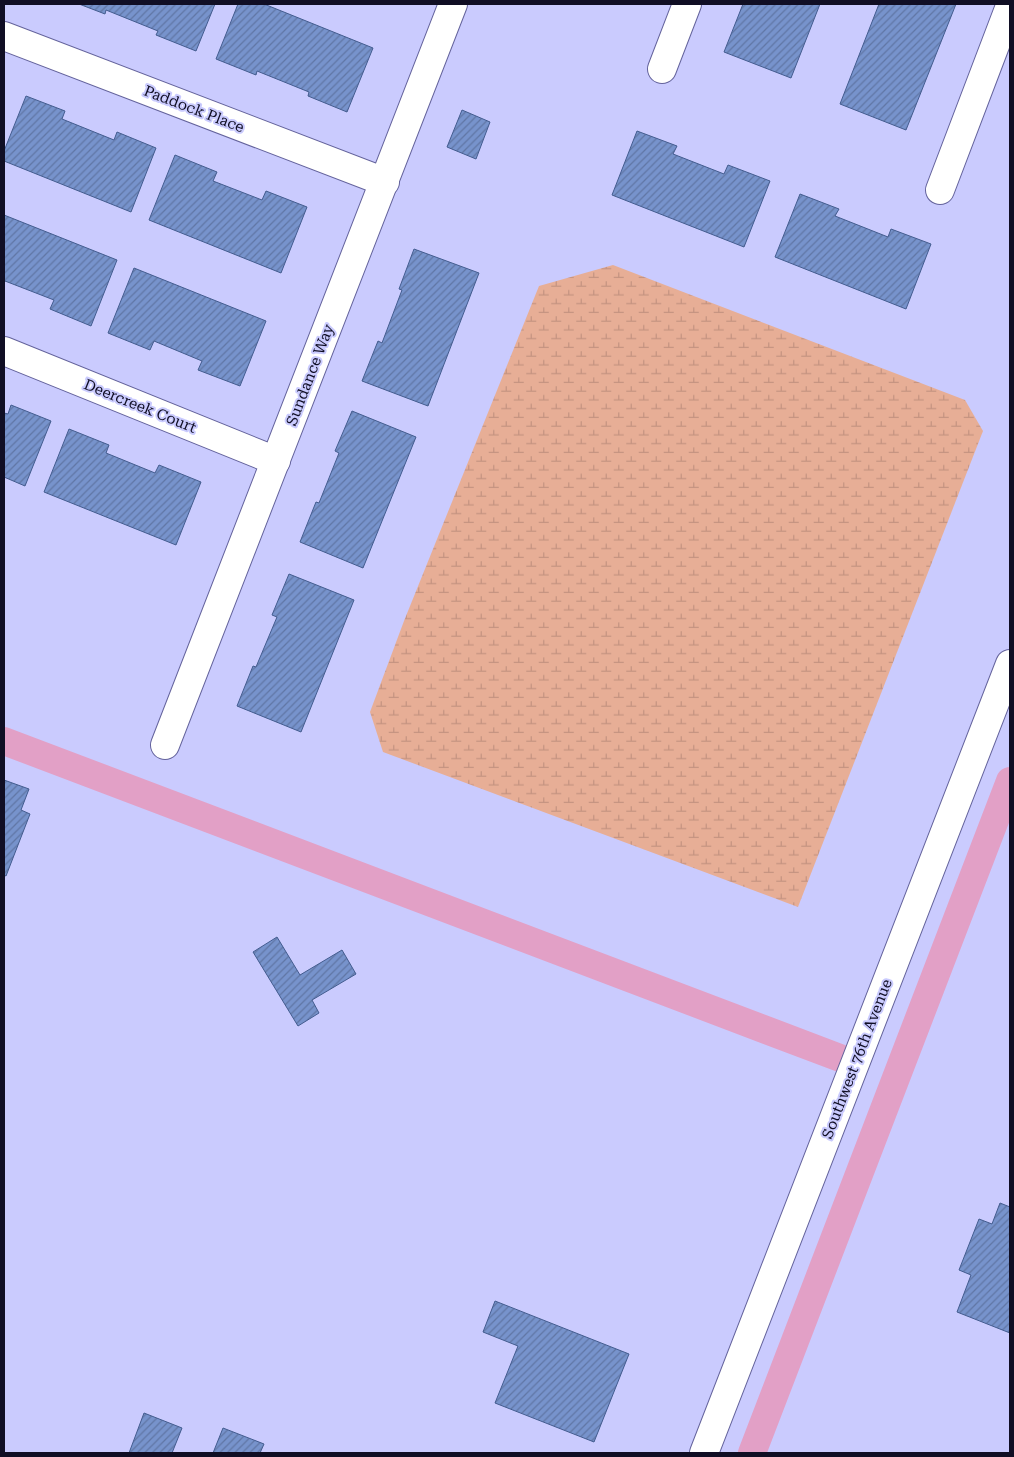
<svg xmlns="http://www.w3.org/2000/svg" width="1014" height="1457" viewBox="0 0 1014 1457" font-family="'Roboto Serif',serif">
<defs>
<pattern id="wetland-marsh" width="20" height="14" patternUnits="userSpaceOnUse" patternTransform="scale(1.25)"><rect width="20" height="14" fill="#e7ae96"/><path d="M1 5h8M5 5V1M11 12h8M15 12V8" fill="none" stroke="#c59481"/></pattern>
<pattern id="building-hatch" width="6" height="6" patternUnits="userSpaceOnUse" patternTransform="scale(1.25)"><rect width="6" height="6" fill="#7793cc"/><path d="M-1 1l2-2M0 6l6-6M5 7l2-2" fill="none" stroke="#6076a5"/></pattern>
</defs>
<rect width="100%" height="100%" fill="#cacbfe"/>
<!-- wetland -->
<polygon fill="url(#wetland-marsh)" points="613,265 965,400 983,431 798,907 383,752 370,712 404,621 539,286"/>
<g fill="none" stroke-linecap="round" stroke-linejoin="round">
<!-- canal -->
<g stroke="#e2a0c6" stroke-width="28">
<polyline points="4,741 840,1058"/>
<polyline points="752,1453 1010,781"/>
</g>
</g>
<!-- building -->
<g fill="url(#building-hatch)" stroke="#435c8f">
<polygon points="79,4 215,4 196,51 156,35 158,31 106,10 105,14"/>
<polygon points="238,4 264,4 373,48 347,112 308,96 309,92 257,71 256,75 216,59"/>
<polygon points="743,4 820,4 791,78 724,52"/>
<polygon points="879,4 956,4 906,130 840,104"/>
<polygon points="26,96 65,111 62,119 114,140 117,132 156,148 131,212 4,161 4,151"/>
<polygon points="462,110 490,122 476,159 447,147"/>
<polygon points="637,131 677,146 673,154 724,174 728,165 770,181 744,247 612,195"/>
<polygon points="175,155 217,172 213,181 262,200 266,191 307,207 281,273 149,220"/>
<polygon points="800,194 839,209 835,216 888,237 891,229 931,244 906,309 775,257"/>
<polygon points="4,215 117,260 91,326 50,309 54,300 5,281 4,283"/>
<polygon points="414,249 479,273 428,406 362,381 378,341 382,343 402,290 399,289"/>
<polygon points="134,268 266,321 240,386 198,370 202,361 154,341 150,350 108,333"/>
<polygon points="11,405 51,421 25,486 4,477 4,413 8,414"/>
<polygon points="352,411 416,437 363,568 300,542 316,502 319,503 339,453 335,451"/>
<polygon points="69,429 109,445 106,453 155,473 159,465 201,482 176,545 44,492"/>
<polygon points="289,574 354,600 301,732 237,706 253,666 256,667 277,617 272,615"/>
<polygon points="4,780 29,789 21,810 30,814 6,876 4,875"/>
<polygon points="277,937 300,975 342,950 356,974 312,1000 319,1013 298,1026 253,952"/>
<polygon points="1000,1203 1010,1207 1010,1333 957,1312 971,1275 959,1270 979,1219 992,1224"/>
<polygon points="495,1301 629,1354 594,1442 495,1403 518,1346 483,1332"/>
<polygon points="144,1413 182,1428 172,1453 129,1453"/>
<polygon points="223,1428 264,1444 260,1453 213,1453"/>
</g>
<g fill="none" stroke-linecap="round" stroke-linejoin="round">
<defs>
<g id="minor">
<polyline points="4,36 385,182"/>
<polyline points="662,69 687,4"/>
<polyline points="940,190 1010,6"/>
<polyline points="4,351 276,461"/>
<polyline points="165,745 453,4"/>
<polyline points="704,1453 1010,664"/>
</g>
</defs>
<!-- minor casing -->
<use href="#minor" stroke="#64639c" stroke-width="30"/>
<!-- minor -->
<use href="#minor" stroke="#fff" stroke-width="28"/>
</g>
<g text-anchor="middle" stroke-width="4" stroke-linejoin="round" paint-order="stroke">
<!-- street labels -->
<g font-size="15" fill="#100e24" stroke="#cacbfe">
<text transform="translate(194 109) rotate(21)" y="5">Paddock Place</text>
<text transform="translate(310 375) rotate(-69)" y="5">Sundance Way</text>
<text transform="translate(140 406) rotate(22)" y="5">Deercreek Court</text>
<text transform="translate(857 1059) rotate(-69)" y="5">Southwest 76th Avenue</text>
</g>
</g>
<!-- border -->
<rect width="1014" height="1457" fill="none" stroke="#100e24" stroke-width="10"/>
</svg>
